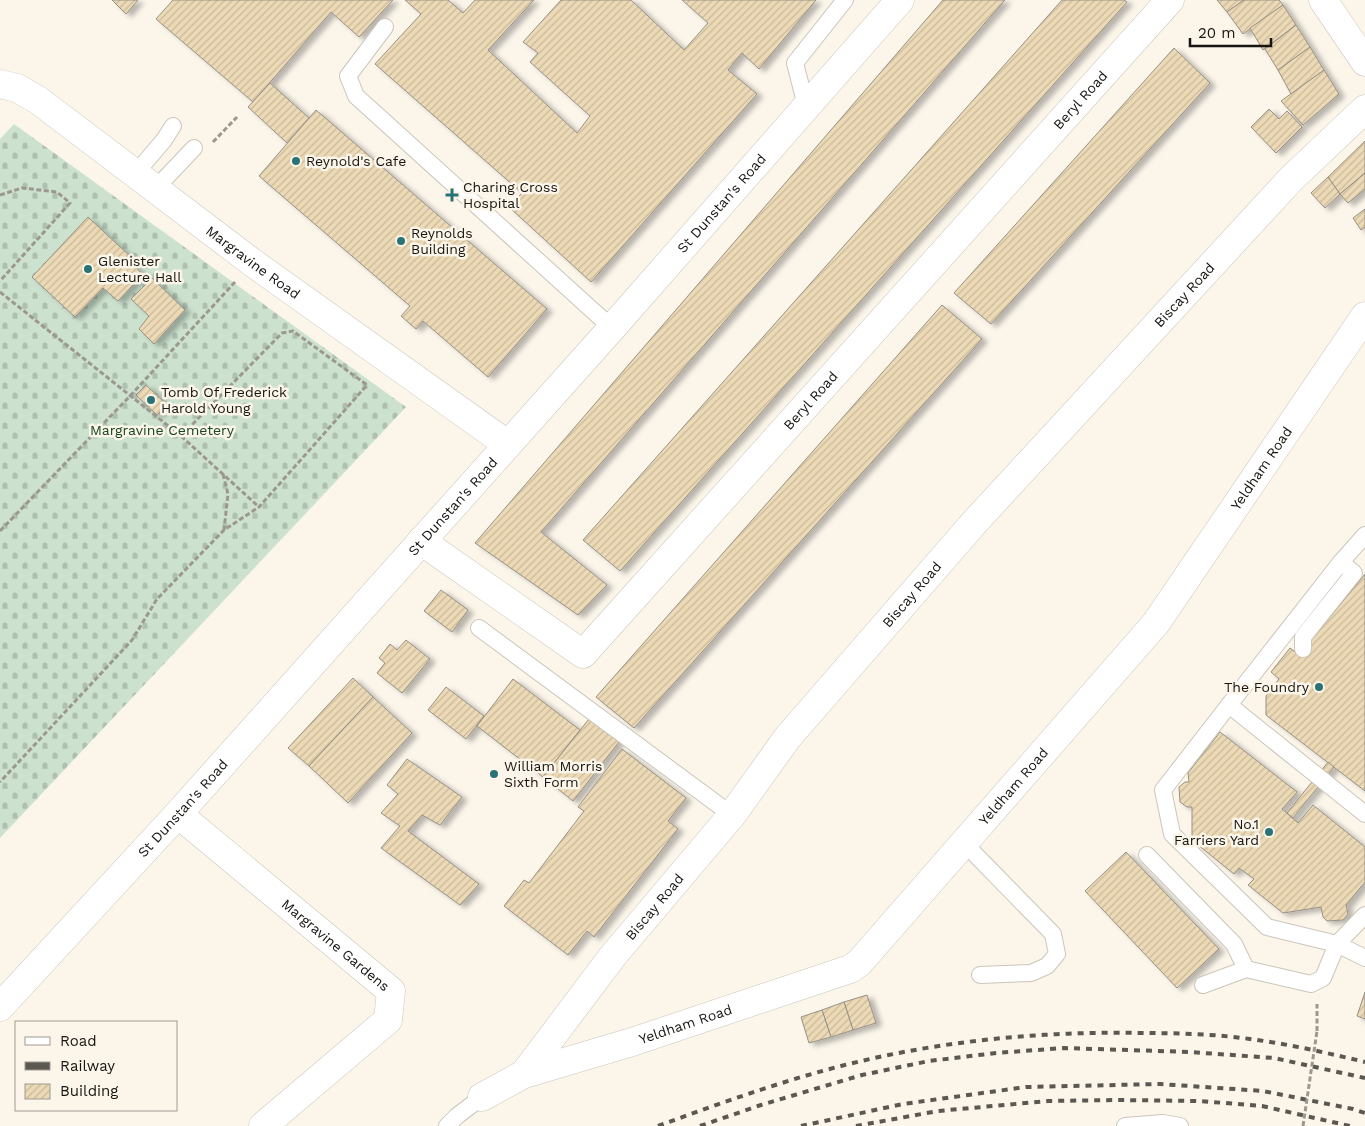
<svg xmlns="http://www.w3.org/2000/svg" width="1365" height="1126" viewBox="0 0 1365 1126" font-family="'Work Sans',sans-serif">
<defs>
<pattern id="cemetery-stones" width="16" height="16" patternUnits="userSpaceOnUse" patternTransform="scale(1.25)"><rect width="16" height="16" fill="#cce1ce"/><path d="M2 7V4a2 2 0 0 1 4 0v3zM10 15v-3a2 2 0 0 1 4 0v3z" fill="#aec0b0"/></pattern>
<pattern id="building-hatch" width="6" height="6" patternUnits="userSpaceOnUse" patternTransform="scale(1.25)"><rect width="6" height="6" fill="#ecd9b5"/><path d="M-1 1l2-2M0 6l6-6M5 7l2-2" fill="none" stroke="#cab99b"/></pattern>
<filter id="shadow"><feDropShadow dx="5.5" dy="3" stdDeviation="2.5" flood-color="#0004"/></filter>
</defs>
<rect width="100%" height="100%" fill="#fbf5ea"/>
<!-- cemetery -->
<polygon fill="url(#cemetery-stones)" points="14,124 406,407 0,838 0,139"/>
<!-- building -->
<g fill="url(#building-hatch)" stroke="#969187" filter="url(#shadow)">
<polygon points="112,0 138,0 126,14"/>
<polygon points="173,0 393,0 359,37 331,12 253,102 156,19"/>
<polygon points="405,0 448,0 463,13 475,0 534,0 488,50 577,133 590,116 530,62 538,53 523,42 561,0 631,0 684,50 708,23 682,0 816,0 759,69 742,53 728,70 757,94 591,282 509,207 522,193 375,64 421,14"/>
<polygon points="943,0 1005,0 541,532 607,585 578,615 475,543"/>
<polygon points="1062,0 1124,0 1127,2 620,571 583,540"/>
<polygon points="1217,0 1244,0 1227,12"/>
<polygon points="1244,0 1279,0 1283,5 1243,34 1227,12"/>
<polygon points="1283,5 1296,25 1263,50 1250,28"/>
<polygon points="1296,25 1310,47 1278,70 1265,49"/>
<polygon points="1310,47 1324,70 1291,94 1278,70"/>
<polygon points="1174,48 1210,83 991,324 954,293"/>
<polygon points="1324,70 1339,94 1303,125 1281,101"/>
<polygon points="270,83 309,118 287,143 248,107"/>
<polygon points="1269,109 1279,119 1287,111 1302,127 1276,153 1251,127"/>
<polygon points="316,110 547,309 488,377 423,321 416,329 401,316 410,306 259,176"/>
<polygon points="1365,141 1365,173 1340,194 1328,177"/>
<polygon points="1365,173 1365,189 1348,203 1340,194"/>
<polygon points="1328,177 1340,194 1325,208 1311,193"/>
<polygon points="1365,209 1365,227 1361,230 1353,218"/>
<polygon points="88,217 133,259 130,263 143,274 118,301 103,288 75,317 32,277"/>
<polygon points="152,278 185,310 154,344 139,329 149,316 131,299"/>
<polygon points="942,305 982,339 634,728 596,697"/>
<polygon points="146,385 167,405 157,415 136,395"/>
<polygon points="1365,574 1365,791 1266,715 1266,696 1279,679 1271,672 1290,648 1299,655"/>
<polygon points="441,590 468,610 452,632 424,611"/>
<polygon points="406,640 430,659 402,693 377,673 385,663 379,658 390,644 397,650"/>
<polygon points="353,678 373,697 309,766 288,748"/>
<polygon points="513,679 580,730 543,777 477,726"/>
<polygon points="446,687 484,716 466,739 428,710"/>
<polygon points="373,697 412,733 348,803 309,766"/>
<polygon points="589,719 619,742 573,801 543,777"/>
<polygon points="1220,732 1297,792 1282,809 1298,823 1313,805 1365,847 1365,882 1346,905 1348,914 1343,920 1327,921 1323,917 1321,907 1283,913 1248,885 1254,879 1239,868 1234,874 1192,840 1192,807 1187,807 1180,802 1179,787 1185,782 1189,782 1188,773"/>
<polygon points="622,749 686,798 668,821 678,829 594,937 587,931 568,955 504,906 524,880 529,883 584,811 578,807"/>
<polygon points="407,759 462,797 440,825 422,815 408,831 479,884 460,905 381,848 400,826 381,813 398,794 387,785"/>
<polygon points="1328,762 1334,767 1293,818 1287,813"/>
<polygon points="1126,852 1219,949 1177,988 1085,891"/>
<polygon points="1365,992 1365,1019 1357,1016"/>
<polygon points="867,995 876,1023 853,1030 844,1002"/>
<polygon points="844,1002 853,1030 831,1037 822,1010"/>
<polygon points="822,1010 831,1037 809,1043 801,1017"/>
</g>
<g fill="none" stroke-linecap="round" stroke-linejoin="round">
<defs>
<g id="lane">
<polyline points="385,27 348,76 356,96 612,328"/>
<polyline points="806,106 795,63 845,0"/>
<polyline points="135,174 164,140 173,126"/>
<polyline points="155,189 194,148"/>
<polyline points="1365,535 1341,562 1229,705 1365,814"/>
<polyline points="479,628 732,815"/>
<polyline points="1303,649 1303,637 1354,573 1341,562"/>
<polyline points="1229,705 1163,790 1172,834 1267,927 1337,944 1365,915"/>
<polyline points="964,843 1053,934 1057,954 1047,966 1031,973 980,975"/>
<polyline points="1147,855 1234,944 1246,969 1311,984 1323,978 1337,944 1365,958"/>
<polyline points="1203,985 1246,969"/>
<polyline points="447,1126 457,1116 482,1097"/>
<polyline points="1125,1126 1163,1123 1180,1126"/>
</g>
<g id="street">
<path id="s1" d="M 0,84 L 17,88 L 38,100 L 253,263 L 507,444"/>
<path id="s2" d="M 421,541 L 583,654 L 1170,0"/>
<path id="s3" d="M 178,814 L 391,991 L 388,1020 L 263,1126"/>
<path id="s4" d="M 0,1007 L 178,814 L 612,328 L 900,0"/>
<path id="s5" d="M 524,1074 L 632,1042 L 850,969 L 859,963 L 1156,623 L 1365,316"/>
<path id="s6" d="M 482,1097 L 524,1074 L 612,957 L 732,815 L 788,737 L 973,524 L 1291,179 L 1365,109"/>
</g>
<polyline id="primary" points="1323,0 1365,62"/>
</defs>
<!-- lane casing -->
<use href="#lane" stroke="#cbc6bb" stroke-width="18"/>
<!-- street casing -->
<use href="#street" stroke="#cbc6bb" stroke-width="29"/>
<!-- primary casing -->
<use href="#primary" stroke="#cbc6bb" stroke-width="29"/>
<!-- path -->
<g stroke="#9c9890" stroke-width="3" stroke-dasharray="5 2.5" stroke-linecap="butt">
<polyline points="213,142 237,117"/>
<polyline points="0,195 22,188 57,192 70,203 0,281"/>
<polyline points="0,292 181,436 282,333 293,331 367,385 259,507 224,530 157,599 132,640 0,782"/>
<polyline points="181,436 259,507"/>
<polyline points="223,474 228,494 224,530"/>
<polyline points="0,531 130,396 235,282"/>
<polyline points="1317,1031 1317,1004"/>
</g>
<!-- lane -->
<use href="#lane" stroke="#fff" stroke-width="16"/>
<!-- street -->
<use href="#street" stroke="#fff" stroke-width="28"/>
<!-- primary -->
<use href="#primary" stroke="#fff" stroke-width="28"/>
<!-- rail -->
<g stroke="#5b5851" stroke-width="4" stroke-dasharray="6 6" stroke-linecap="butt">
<path d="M 658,1126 C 718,1104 779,1082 841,1066 C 938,1041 1040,1031 1141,1033 C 1177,1033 1214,1034 1250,1039 C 1289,1044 1327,1053 1365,1062"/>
<polyline points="700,1126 761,1105 862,1075 929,1061 996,1053 1064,1048 1190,1052 1274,1058 1365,1078"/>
<polyline points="801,1126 903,1104 1026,1087 1160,1084 1263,1091 1353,1109 1365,1113"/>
<polyline points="856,1126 938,1111 1048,1101 1120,1100 1200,1101 1262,1106 1350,1126"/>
</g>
<!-- path-bridge -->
<polyline stroke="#9c9890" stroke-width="3" stroke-dasharray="5 2.5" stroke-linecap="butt" points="1303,1126 1317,1031"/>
</g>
<!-- markers -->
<g fill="#297376" stroke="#fbf5ea" stroke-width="2">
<circle cx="296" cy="161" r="5"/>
<path d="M449.5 187.5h5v5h5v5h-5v5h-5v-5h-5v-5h5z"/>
<circle cx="401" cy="241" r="5"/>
<circle cx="88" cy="269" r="5"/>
<circle cx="151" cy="400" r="5"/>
<circle cx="1319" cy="687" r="5"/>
<circle cx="494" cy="774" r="5"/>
<circle cx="1269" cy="832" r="5"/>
</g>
<g text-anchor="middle" stroke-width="5" stroke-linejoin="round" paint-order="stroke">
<!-- street labels -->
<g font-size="14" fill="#171511" stroke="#fbf5ea">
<text dy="5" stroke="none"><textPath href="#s2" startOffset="942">Beryl Road</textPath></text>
<text dy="5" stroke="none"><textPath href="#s4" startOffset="1080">St Dunstan's Road</textPath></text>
<text dy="5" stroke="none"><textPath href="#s1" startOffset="311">Margravine Road</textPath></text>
<text dy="5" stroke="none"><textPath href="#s6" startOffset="1070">Biscay Road</textPath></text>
<text dy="5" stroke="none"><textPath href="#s2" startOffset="538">Beryl Road</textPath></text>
<text dy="5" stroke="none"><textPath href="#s5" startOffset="992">Yeldham Road</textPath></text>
<text dy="5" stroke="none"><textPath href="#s4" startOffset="675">St Dunstan's Road</textPath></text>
<text dy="5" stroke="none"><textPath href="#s6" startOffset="665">Biscay Road</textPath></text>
<text dy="5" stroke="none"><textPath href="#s5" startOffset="588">Yeldham Road</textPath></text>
<text dy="5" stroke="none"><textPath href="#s4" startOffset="270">St Dunstan's Road</textPath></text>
<text dy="5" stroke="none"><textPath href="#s6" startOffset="260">Biscay Road</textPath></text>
<text dy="5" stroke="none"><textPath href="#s3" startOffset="205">Margravine Gardens</textPath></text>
<text dy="5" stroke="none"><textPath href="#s5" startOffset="169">Yeldham Road</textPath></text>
</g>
<!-- poi labels -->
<g font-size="14" fill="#171511" stroke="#fbf5ea" text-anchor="start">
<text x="306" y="166">Reynold's Cafe</text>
<text x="463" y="192">Charing Cross<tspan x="463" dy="16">Hospital</tspan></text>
<text x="411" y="238">Reynolds<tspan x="411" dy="16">Building</tspan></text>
<text x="98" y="266">Glenister<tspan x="98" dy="16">Lecture Hall</tspan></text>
<text x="161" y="397">Tomb Of Frederick<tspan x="161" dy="16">Harold Young</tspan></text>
<text x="1309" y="692" text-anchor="end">The Foundry</text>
<text x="504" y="771">William Morris<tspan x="504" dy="16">Sixth Form</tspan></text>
<text x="1259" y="829" text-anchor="end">No.1<tspan x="1259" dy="16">Farriers Yard</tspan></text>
</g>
<!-- park labels -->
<g font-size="14" fill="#184620" stroke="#fbf5ea">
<text x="162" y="435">Margravine Cemetery</text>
</g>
</g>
<!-- legend -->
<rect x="15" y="1021" width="162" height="90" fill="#fbf5ea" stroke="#a09b93"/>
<rect x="25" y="1037" width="25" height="8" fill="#ffffff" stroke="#a09b93"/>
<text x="60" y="1046" font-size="15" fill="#171511">Road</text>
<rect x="25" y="1062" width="25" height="8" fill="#5b5851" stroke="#a09b93"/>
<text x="60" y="1071" font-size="15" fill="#171511">Railway</text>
<rect x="25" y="1084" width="25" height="15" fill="url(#building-hatch)" stroke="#a09b93"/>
<text x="60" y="1096" font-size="15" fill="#171511">Building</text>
<!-- scale -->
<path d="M1190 38v8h81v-8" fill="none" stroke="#171511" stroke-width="2.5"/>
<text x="1198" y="38" font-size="15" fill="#171511" stroke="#fbf5ea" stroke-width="4" paint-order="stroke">20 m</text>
</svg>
